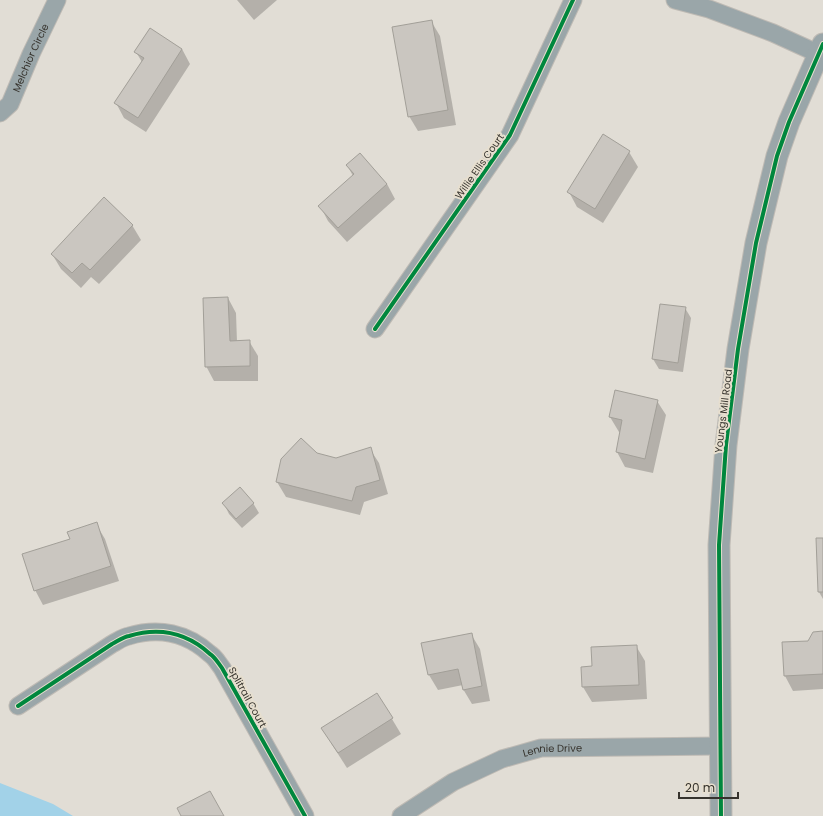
<svg xmlns="http://www.w3.org/2000/svg" width="823" height="816" viewBox="0 0 823 816" font-family="Poppins,sans-serif">
<rect width="100%" height="100%" fill="#e1ddd5"/>
<!-- water -->
<polygon fill="#a2d2e8" points="0,783 53,804 73,816 0,816"/>
<!-- shadow -->
<g fill="#0003">
<polygon points="237,0 277,0 254,20"/>
<polygon points="431,21 440,36 456,125 418,131 409,116"/>
<polygon points="182,49 190,64 146,132 124,118 116,103 142,62 136,52"/>
<polygon points="603,136 629,152 638,167 603,223 577,207 569,192"/>
<polygon points="347,165 387,184 395,199 347,242 328,221 320,206 353,176"/>
<polygon points="132,225 141,240 99,284 91,277 81,288 61,269 52,254"/>
<polygon points="228,298 236,313 237,342 249,341 258,356 258,381 214,381 206,366"/>
<polygon points="685,308 691,318 683,372 659,369 653,359"/>
<polygon points="657,401 666,415 653,473 625,467 617,452 621,432 619,432 610,417"/>
<polygon points="370,449 379,463 388,494 364,502 360,515 286,497 277,482 317,454 336,459"/>
<polygon points="253,503 259,513 242,528 229,514 224,504"/>
<polygon points="96,524 105,539 119,581 43,605 35,590 71,540"/>
<polygon points="817,539 823,539 823,599 819,592"/>
<polygon points="823,632 823,689 793,691 785,676 783,643 808,642"/>
<polygon points="471,634 480,649 490,701 472,704 463,689 463,685 438,690 429,675 422,644"/>
<polygon points="636,646 645,661 647,699 592,702 583,687 582,668 593,667"/>
<polygon points="377,694 401,734 347,768 331,743"/>
</g>
<!-- building -->
<g fill="#cac6c0" stroke="#a29f98">
<polygon points="432,20 448,110 408,117 392,27"/>
<polygon points="150,28 182,49 138,118 114,103 144,58 134,52"/>
<polygon points="603,134 630,151 595,209 567,192"/>
<polygon points="360,153 387,184 338,228 318,206 354,174 346,165"/>
<polygon points="104,197 133,225 90,270 82,263 72,273 51,254"/>
<polygon points="228,297 230,341 250,340 250,366 205,367 203,298"/>
<polygon points="660,304 686,307 678,363 652,359"/>
<polygon points="615,390 658,400 645,459 616,452 622,420 609,417"/>
<polygon points="301,438 317,453 336,458 371,447 380,480 356,487 352,501 276,482 281,459"/>
<polygon points="240,487 254,503 236,519 222,503"/>
<polygon points="97,522 111,566 34,591 22,554 70,539 67,532"/>
<polygon points="816,538 823,538 823,592 818,592"/>
<polygon points="823,631 823,674 784,676 782,642 808,641 813,632"/>
<polygon points="472,633 482,686 463,690 458,669 428,675 421,643"/>
<polygon points="637,645 639,685 582,687 581,667 592,666 591,647"/>
<polygon points="377,693 393,718 338,753 321,728"/>
<polygon points="210,791 224,816 181,816 177,808"/>
</g>
<g fill="none" stroke-linecap="round" stroke-linejoin="round">
<defs>
<g id="minor">
<polyline points="675,0 709,9 773,33 819,54"/>
<path id="s1" d="M 0,113 L 10,104 L 31,54 L 57,0"/>
<polyline points="375,329 510,135 573,0"/>
<path d="M 18,706 L 112,644 C 118,641 123,637 129,636 C 159,627 187,633 210,654 C 215,657 218,663 222,668 L 305,816"/>
<path id="s2" d="M 401,816 L 453,782 L 502,759 L 541,748 L 720,746"/>
</g>
<polyline id="tertiary" points="721,816 719,545 726,445 738,349 756,243 777,156 789,122 823,44"/>
</defs>
<!-- minor casing -->
<use href="#minor" stroke="#bebab4" stroke-width="19"/>
<!-- tertiary casing -->
<use href="#tertiary" stroke="#bebab4" stroke-width="23"/>
<!-- minor -->
<use href="#minor" stroke="#9aa6a9" stroke-width="17"/>
<!-- tertiary -->
<use href="#tertiary" stroke="#9aa6a9" stroke-width="21"/>
<defs>
<g id="cycleway">
<polyline points="375,329 510,135 573,0"/>
<path d="M 18,706 L 112,644 C 118,641 123,637 129,636 C 159,627 187,633 210,654 C 215,657 218,663 222,668 L 305,816"/>
<polyline points="721,816 719,545 726,445 738,349 756,243 777,156 789,122 823,44"/>
</g>
</defs>
<!-- cycleway casing -->
<use href="#cycleway" stroke="#e7dfcf" stroke-width="6"/>
<!-- cycleway -->
<use href="#cycleway" stroke="#00873e" stroke-width="4"/>
</g>
<g text-anchor="middle" stroke-width="4" stroke-linejoin="round" paint-order="stroke">
<!-- street labels -->
<g font-size="10" fill="#36332d" stroke="#e7dfcf">
<text dy="4" stroke="none"><textPath href="#s1" startOffset="64">Melchior Circle</textPath></text>
<text transform="translate(479 166) rotate(-55)" y="4">Willie Ellis Court</text>
<text transform="translate(723 411) rotate(-83)" y="4">Youngs Mill Road</text>
<text transform="translate(248 697) rotate(61)" y="4">Splitrail Court</text>
<text dy="4" stroke="none"><textPath href="#s2" startOffset="168">Lennie Drive</textPath></text>
</g>
</g>
<!-- scale -->
<path d="M679 792v6h59v-6" fill="none" stroke="#36332d" stroke-width="2"/>
<text x="685" y="792" font-size="12" fill="#36332d" stroke="#e7dfcf" stroke-width="3" paint-order="stroke">20 m</text>
</svg>
